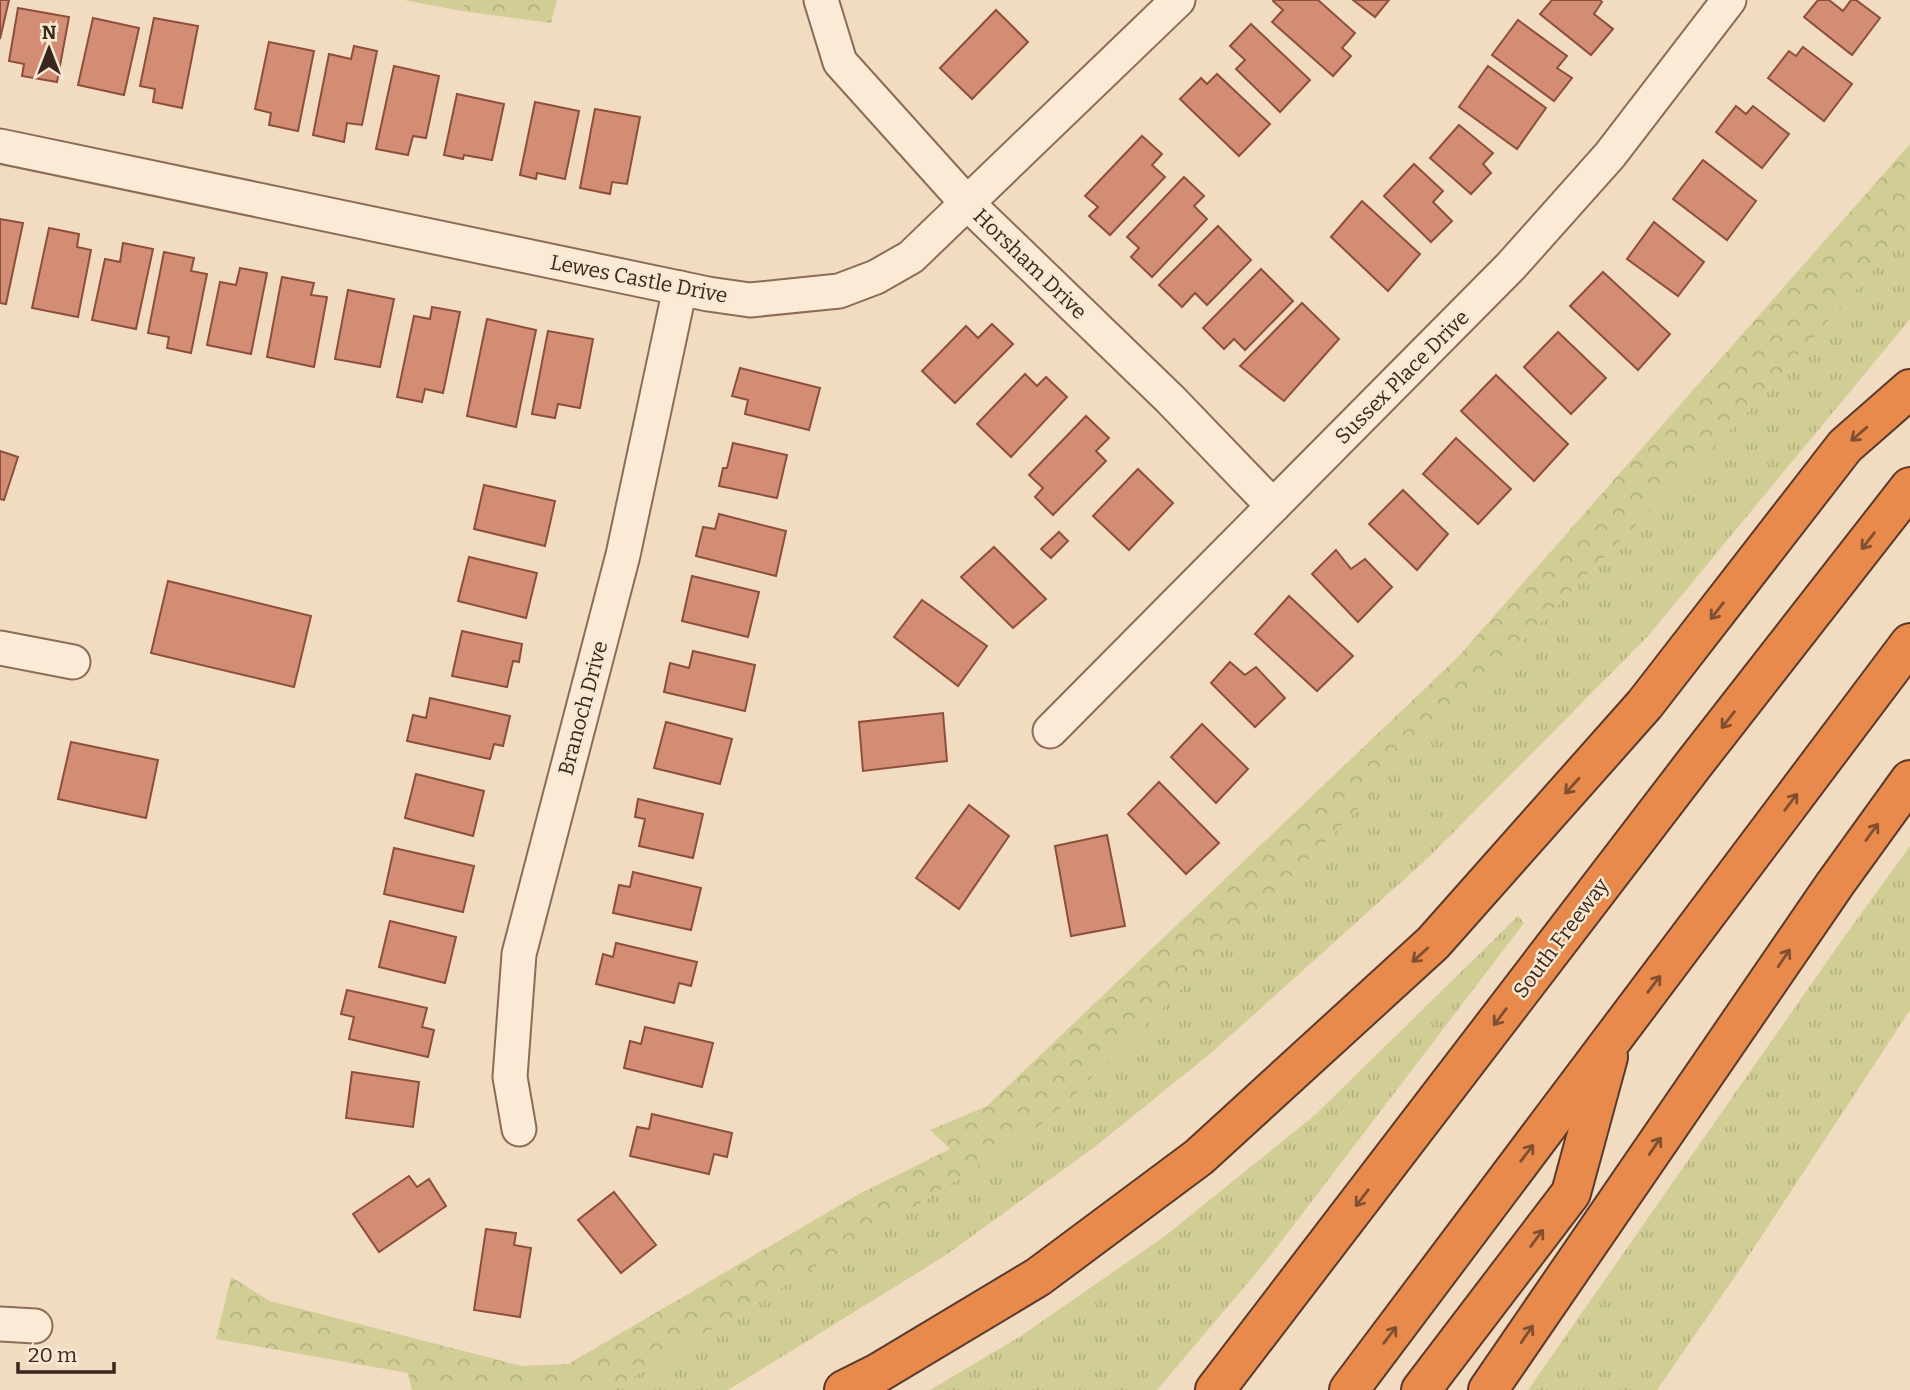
<svg xmlns="http://www.w3.org/2000/svg" width="1910" height="1390" viewBox="0 0 1910 1390" font-family="Bitter,serif">
<defs>
<pattern id="grass-tufts" width="24" height="20" patternUnits="userSpaceOnUse" patternTransform="scale(1.75)"><rect width="24" height="20" fill="#d0ce94"/><path d="M3 7l-1-3M5 7V3M7 7l1-3M15 17l-1-3M17 17v-4M19 17l1-3" fill="none" stroke="#b4b17f"/></pattern>
<pattern id="forest-crowns" width="20" height="18" patternUnits="userSpaceOnUse" patternTransform="scale(1.75)"><rect width="20" height="18" fill="#d0ce94"/><path d="M2 6a3 3 0 1 1 6 0M12 15a3 3 0 1 1 6 0" fill="none" stroke="#b4b17f"/></pattern>
</defs>
<rect width="100%" height="100%" fill="#f1dbc1"/>
<!-- grass -->
<g fill="url(#grass-tufts)">
<polygon points="404,0 466,0 462,11"/>
<polygon points="1910,224 1910,319 1648,636 1429,857 1211,1053 1092,1149 943,1257 728,1390 611,1390 905,1213 1050,1119 1191,979 1748,411 1885,257"/>
<polygon points="1910,846 1910,1010 1736,1275 1657,1390 1528,1390 1842,940"/>
<polygon points="1518,916 1524,923 1267,1260 1157,1390 930,1390 1021,1336 1165,1236 1315,1115"/>
</g>
<!-- forest -->
<g fill="url(#forest-crowns)">
<polygon points="466,0 557,0 551,23 462,11"/>
<polygon points="1910,144 1910,224 1885,257 1748,411 1191,979 1050,1119 905,1213 611,1390 412,1390 408,1373 216,1339 231,1277 270,1301 522,1366 568,1364 861,1193 950,1149 930,1130 987,1106 1457,658"/>
</g>
<!-- building -->
<g fill="#d28d74" stroke="#8d4f3b" stroke-width="2">
<polygon points="0,0 9,0 0,39"/>
<polygon points="1274,0 1318,0 1355,33 1342,48 1351,56 1333,76 1272,22 1283,10 1273,1"/>
<polygon points="1353,0 1389,0 1375,17"/>
<polygon points="1552,0 1600,0 1602,2 1594,14 1613,29 1591,55 1540,14"/>
<polygon points="1818,0 1829,0 1843,11 1851,0 1856,0 1880,18 1852,55 1804,17"/>
<polygon points="18,8 69,17 57,82 22,76 24,64 9,61"/>
<polygon points="996,10 1028,42 972,99 940,68"/>
<polygon points="93,18 139,28 124,95 78,85"/>
<polygon points="154,18 198,26 182,108 153,102 155,89 140,86"/>
<polygon points="1518,20 1567,56 1557,68 1572,78 1554,101 1492,55"/>
<polygon points="1251,24 1310,80 1280,112 1236,69 1245,60 1230,46"/>
<polygon points="269,42 314,51 298,131 269,125 271,113 255,109"/>
<polygon points="354,46 377,51 362,125 347,123 344,142 313,135 329,54 351,59"/>
<polygon points="1803,47 1852,84 1824,121 1768,78 1789,51 1796,56"/>
<polygon points="394,66 439,76 426,138 413,136 408,155 376,149"/>
<polygon points="1488,66 1546,108 1517,149 1459,107"/>
<polygon points="1217,74 1270,124 1239,156 1180,99 1201,78 1207,84"/>
<polygon points="457,94 504,104 492,160 464,155 463,159 444,155"/>
<polygon points="535,102 579,111 565,179 537,173 536,179 520,175"/>
<polygon points="1736,106 1746,114 1753,106 1789,134 1762,168 1716,132"/>
<polygon points="595,109 640,117 627,184 612,182 610,194 580,188"/>
<polygon points="1459,125 1493,153 1483,164 1491,173 1471,194 1430,158"/>
<polygon points="1142,136 1162,154 1152,165 1165,177 1110,235 1089,216 1098,207 1085,196"/>
<polygon points="1703,160 1756,201 1727,240 1673,199"/>
<polygon points="1414,164 1443,191 1433,202 1452,221 1431,242 1384,196"/>
<polygon points="1184,177 1204,196 1194,206 1207,219 1152,277 1131,257 1139,248 1127,237"/>
<polygon points="1362,201 1420,254 1388,291 1331,237"/>
<polygon points="0,219 23,223 6,304 0,303"/>
<polygon points="1654,222 1704,262 1678,296 1627,259"/>
<polygon points="1218,226 1251,260 1207,305 1195,293 1182,307 1159,285"/>
<polygon points="49,228 79,234 77,247 91,250 78,317 32,308"/>
<polygon points="123,243 153,249 136,329 92,320 105,259 120,262"/>
<polygon points="164,252 194,258 191,271 207,274 191,353 167,348 169,337 148,333"/>
<polygon points="240,268 267,273 251,354 207,345 220,282 236,285"/>
<polygon points="1261,269 1293,301 1245,350 1234,339 1224,349 1203,328"/>
<polygon points="1603,272 1670,334 1638,370 1570,306"/>
<polygon points="282,277 314,283 311,295 327,297 314,367 267,357"/>
<polygon points="348,290 394,299 380,367 335,359"/>
<polygon points="1302,303 1339,339 1284,401 1240,366"/>
<polygon points="432,307 460,312 443,393 425,389 422,402 397,397 414,316 430,319"/>
<polygon points="487,319 536,330 516,427 467,416"/>
<polygon points="992,324 1013,344 955,403 922,371 966,326 978,338"/>
<polygon points="548,331 593,339 580,408 558,404 555,418 532,414"/>
<polygon points="1558,332 1606,378 1571,414 1524,367"/>
<polygon points="740,368 820,388 809,430 745,414 748,400 732,396"/>
<polygon points="1025,374 1037,386 1046,377 1067,397 1011,457 977,424"/>
<polygon points="1496,375 1568,444 1534,481 1461,411"/>
<polygon points="1086,416 1109,438 1096,451 1106,461 1053,515 1035,497 1043,488 1029,475"/>
<polygon points="1456,438 1511,489 1478,524 1423,474"/>
<polygon points="733,443 787,455 777,498 719,486 723,468 727,468"/>
<polygon points="0,451 18,457 4,500 0,499"/>
<polygon points="1138,469 1173,503 1129,550 1093,516"/>
<polygon points="484,485 555,501 545,546 474,529"/>
<polygon points="1403,490 1448,534 1417,570 1369,524"/>
<polygon points="719,514 786,531 776,576 696,556 703,527 715,529"/>
<polygon points="1059,532 1068,541 1051,558 1041,549"/>
<polygon points="994,547 1046,599 1013,628 961,577"/>
<polygon points="1336,550 1351,569 1365,559 1392,587 1358,622 1312,574"/>
<polygon points="469,557 537,573 526,618 458,601"/>
<polygon points="692,576 759,592 748,637 682,621"/>
<polygon points="168,581 311,616 294,687 151,653"/>
<polygon points="1289,596 1353,656 1317,691 1255,634"/>
<polygon points="922,600 987,646 958,686 894,637"/>
<polygon points="462,631 522,644 519,662 513,661 507,687 452,676"/>
<polygon points="693,651 755,665 745,711 664,692 670,663 689,668"/>
<polygon points="1230,662 1245,675 1256,667 1285,698 1255,727 1211,683"/>
<polygon points="430,698 510,716 503,746 494,744 490,759 407,741 413,715 426,718"/>
<polygon points="943,713 947,761 863,771 859,722"/>
<polygon points="666,722 732,739 720,784 654,768"/>
<polygon points="1202,724 1248,769 1216,803 1171,757"/>
<polygon points="71,742 158,760 146,818 58,799"/>
<polygon points="416,774 484,791 473,836 405,818"/>
<polygon points="1159,782 1219,843 1186,874 1128,814"/>
<polygon points="638,799 703,814 693,858 639,846 645,819 635,817"/>
<polygon points="969,805 1009,836 959,909 916,878"/>
<polygon points="1107,835 1125,926 1071,936 1055,846"/>
<polygon points="394,848 474,866 463,912 384,894"/>
<polygon points="633,872 701,888 691,930 613,913 619,885 630,887"/>
<polygon points="390,921 456,937 445,983 379,967"/>
<polygon points="616,943 697,962 691,986 679,983 674,1003 596,984 603,954 613,957"/>
<polygon points="347,990 427,1008 422,1027 434,1030 428,1057 349,1039 354,1017 341,1014"/>
<polygon points="645,1027 713,1043 702,1087 624,1068 630,1041 641,1044"/>
<polygon points="352,1072 419,1082 413,1127 346,1118"/>
<polygon points="652,1114 732,1133 727,1157 714,1154 709,1174 630,1156 637,1127 649,1129"/>
<polygon points="409,1176 417,1187 429,1179 446,1206 379,1252 353,1214"/>
<polygon points="614,1192 656,1245 621,1273 578,1220"/>
<polygon points="486,1229 516,1233 514,1245 531,1248 520,1317 474,1310"/>
</g>
<g fill="none" stroke-linecap="round" stroke-linejoin="round">
<defs>
<g id="minor">
<polyline points="821,0 840,62 966,202 1170,399 1273,506"/>
<polyline points="0,146 708,294 750,300 839,291 876,277 911,257 1178,0"/>
<polyline points="0,648 73,662"/>
<polyline points="1050,731 1511,266 1610,155 1729,0"/>
<polyline points="519,1129 510,1077 519,954 623,555 680,288"/>
<polyline points="0,1324 35,1326"/>
</g>
<g id="highway">
<polyline points="844,1390 878,1373 1038,1277 1199,1157 1433,943 1645,704 1845,446 1910,389"/>
<polyline points="1215,1390 1697,760 1910,487"/>
<polyline points="1349,1390 1910,643"/>
<polyline points="1421,1390 1571,1193 1608,1057"/>
<polyline points="1488,1390 1835,884 1910,780"/>
</g>
</defs>
<!-- minor casing -->
<use href="#minor" stroke="#8c6b57" stroke-width="37"/>
<!-- highway casing -->
<use href="#highway" stroke="#593a2c" stroke-width="42"/>
<!-- minor -->
<use href="#minor" stroke="#fbead5" stroke-width="33"/>
<!-- highway -->
<use href="#highway" stroke="#e78a4c" stroke-width="38"/>
</g>
<!-- one-way arrows -->
<defs><path id="oneway-shaft" d="M-6 0H5M1.5-3L5.5 0L1.5 3" fill="none" stroke-width="1.6" stroke-linecap="round" stroke-linejoin="round" transform="scale(1.75)"/></defs>
<g stroke="#804e30">
<use href="#oneway-shaft" transform="translate(1859 434) rotate(139)"/>
<use href="#oneway-shaft" transform="translate(1868 541) rotate(128)"/>
<use href="#oneway-shaft" transform="translate(1717 611) rotate(128)"/>
<use href="#oneway-shaft" transform="translate(1728 720) rotate(128)"/>
<use href="#oneway-shaft" transform="translate(1572 786) rotate(132)"/>
<use href="#oneway-shaft" transform="translate(1791 802) rotate(-53)"/>
<use href="#oneway-shaft" transform="translate(1872 832) rotate(-54)"/>
<use href="#oneway-shaft" transform="translate(1420 955) rotate(138)"/>
<use href="#oneway-shaft" transform="translate(1784 958) rotate(-56)"/>
<use href="#oneway-shaft" transform="translate(1654 984) rotate(-53)"/>
<use href="#oneway-shaft" transform="translate(1500 1017) rotate(127)"/>
<use href="#oneway-shaft" transform="translate(1655 1146) rotate(-56)"/>
<use href="#oneway-shaft" transform="translate(1527 1153) rotate(-53)"/>
<use href="#oneway-shaft" transform="translate(1362 1198) rotate(127)"/>
<use href="#oneway-shaft" transform="translate(1537 1238) rotate(-53)"/>
<use href="#oneway-shaft" transform="translate(1527 1334) rotate(-56)"/>
<use href="#oneway-shaft" transform="translate(1390 1335) rotate(-53)"/>
</g>
<g text-anchor="middle" stroke-width="5" stroke-linejoin="round" paint-order="stroke">
<!-- street labels -->
<g font-size="21" fill="#3b261d" stroke="#f8e7d1">
<text transform="translate(1030 264) rotate(44)" y="7">Horsham Drive</text>
<text transform="translate(639 279) rotate(11)" y="7">Lewes Castle Drive</text>
<text transform="translate(1402 377) rotate(-45)" y="7">Sussex Place Drive</text>
<text transform="translate(583 708) rotate(-75)" y="7">Branoch Drive</text>
<text transform="translate(1561 938) rotate(-53)" y="7">South Freeway</text>
</g>
</g>
<!-- north arrow -->
<g transform="translate(49 49)" stroke="#f8e7d1" stroke-width="5" paint-order="stroke">
<path d="M0-5L12 26L0 18L-12 26Z" fill="#3b261d"/>
<text y="-10" font-size="19" font-weight="bold" text-anchor="middle" fill="#3b261d">N</text>
</g>
<!-- scale -->
<path d="M18 1362v10h96v-10" fill="none" stroke="#3b261d" stroke-width="3.5"/>
<text x="28" y="1362" font-size="21" fill="#3b261d" stroke="#f8e7d1" stroke-width="5" paint-order="stroke">20 m</text>
</svg>
